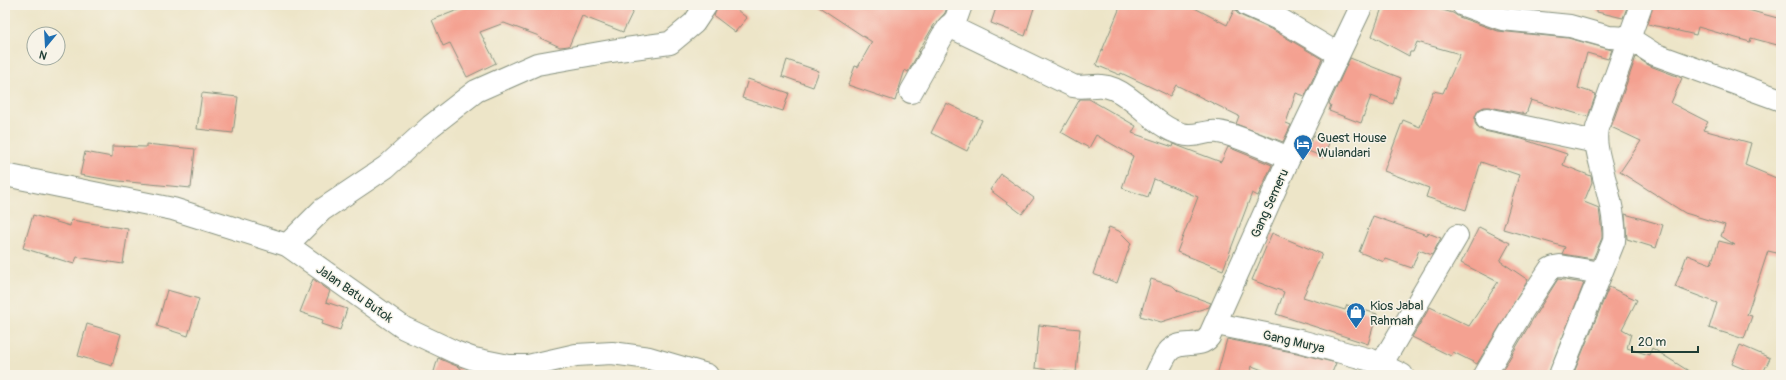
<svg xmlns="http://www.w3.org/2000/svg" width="1786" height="380" viewBox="0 0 1786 380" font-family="Pangolin,sans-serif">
<rect width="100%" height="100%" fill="#f7f3e8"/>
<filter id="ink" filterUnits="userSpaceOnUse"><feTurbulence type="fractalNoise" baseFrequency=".025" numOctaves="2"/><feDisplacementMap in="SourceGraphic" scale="8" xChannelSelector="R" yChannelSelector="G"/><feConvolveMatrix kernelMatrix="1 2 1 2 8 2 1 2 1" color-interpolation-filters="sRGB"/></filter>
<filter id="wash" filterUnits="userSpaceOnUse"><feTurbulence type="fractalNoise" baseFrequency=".012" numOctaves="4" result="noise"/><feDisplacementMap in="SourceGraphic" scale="16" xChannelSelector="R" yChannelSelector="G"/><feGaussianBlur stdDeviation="0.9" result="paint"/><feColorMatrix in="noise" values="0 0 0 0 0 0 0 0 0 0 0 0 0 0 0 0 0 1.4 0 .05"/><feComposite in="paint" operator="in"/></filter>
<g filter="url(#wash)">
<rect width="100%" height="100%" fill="#ede5c8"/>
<g id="blocks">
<!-- building -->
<g fill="#f4a191">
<polygon points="471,5 636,5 623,32 582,16 569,46 560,47 538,37 539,36 504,23 480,32 496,63 467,77 450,43 443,46 432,20"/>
<polygon points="718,5 731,5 747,18 735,32 714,16"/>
<polygon points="816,5 948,5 945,13 934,25 918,52 919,52 908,72 905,70 895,101 848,85 855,66 858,67 872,42"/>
<polygon points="997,5 1035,5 1025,36 991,23"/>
<polygon points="1121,5 1189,5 1227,25 1235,8 1237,13 1242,16 1275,31 1322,59 1305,96 1296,93 1286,123 1291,125 1283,142 1236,124 1239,116 1176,85 1170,96 1121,73 1120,75 1096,65"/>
<polygon points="1383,5 1425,5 1453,13 1459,17 1498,31 1568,38 1612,50 1608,59 1587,53 1578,88 1596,94 1588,117 1531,100 1526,114 1489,107 1484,107 1478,110 1475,117 1475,123 1479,129 1484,131 1522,139 1567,154 1563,165 1591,176 1592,182 1584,202 1599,208 1602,233 1602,238 1593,259 1562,254 1565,247 1503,229 1519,175 1481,162 1466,210 1426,197 1429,188 1384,171 1403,120 1420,127 1433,91 1443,93 1460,54 1417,42 1413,52 1410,52 1409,56 1372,36"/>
<polygon points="1597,5 1628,5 1623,18 1597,12"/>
<polygon points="1653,5 1730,5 1781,19 1781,46 1751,38 1750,42 1698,27 1696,35 1648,24"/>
<polygon points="1636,57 1650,66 1682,78 1671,103 1708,122 1703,130 1751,143 1745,165 1781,180 1781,254 1768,251 1747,315 1752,316 1744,339 1709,328 1717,303 1675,287 1687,255 1711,264 1719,241 1735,245 1721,236 1725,225 1685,213 1620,172 1641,141 1611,127"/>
<polygon points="1350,58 1401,78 1393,104 1371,96 1361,123 1329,111 1331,105 1329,104"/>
<polygon points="787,60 819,71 813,87 782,76"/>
<polygon points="748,79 789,93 783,111 742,98"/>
<polygon points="202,93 238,97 233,133 197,129"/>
<polygon points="1080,99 1089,99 1136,126 1132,133 1173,147 1174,144 1181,147 1221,162 1228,147 1272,165 1258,196 1252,193 1223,270 1177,252 1198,197 1154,179 1148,197 1122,188 1133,156 1096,135 1089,148 1061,132"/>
<polygon points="946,103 982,120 967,151 931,133"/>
<polygon points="1314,135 1330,141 1323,157 1306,150"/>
<polygon points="146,144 195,149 191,188 109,180 80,175 85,152 112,157 112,146 146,147"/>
<polygon points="1001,174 1034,198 1022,214 990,190"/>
<polygon points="1625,214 1663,225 1656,248 1627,239"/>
<polygon points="33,215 70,226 71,220 128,229 123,264 77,257 74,264 23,248"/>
<polygon points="1373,216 1427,235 1428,233 1441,238 1432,255 1419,250 1412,268 1386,259 1384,262 1359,252"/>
<polygon points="1109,227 1119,231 1131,243 1117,283 1093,274"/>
<polygon points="1479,227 1510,243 1500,261 1528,280 1477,364 1453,352 1451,356 1412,337 1430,307 1469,326 1498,282 1461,263"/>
<polygon points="1272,233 1322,254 1303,297 1345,310 1347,305 1377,314 1368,344 1276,314 1284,292 1252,280"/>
<polygon points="313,279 330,291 326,302 347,309 340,330 322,324 323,320 300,312"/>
<polygon points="1151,279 1173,286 1178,291 1211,303 1209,307 1161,322 1140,316"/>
<polygon points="1558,279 1584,283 1548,375 1506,375 1501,373 1534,317"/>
<polygon points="1609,287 1637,300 1622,329 1631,334 1627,348 1649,355 1652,348 1695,375 1573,375"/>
<polygon points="167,290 199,299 188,336 157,326"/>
<polygon points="87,324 121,334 112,366 78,356"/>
<polygon points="1039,325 1080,329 1076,373 1035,368"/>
<polygon points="1227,339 1297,353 1336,363 1331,375 1275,375 1252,366 1250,375 1217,375"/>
<polygon points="1740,345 1770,358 1762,375 1758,375 1732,364"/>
<polygon points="438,358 461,368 459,375 433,375"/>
</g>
</g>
</g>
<g filter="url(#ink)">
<use href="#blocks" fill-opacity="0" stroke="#86917e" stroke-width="1"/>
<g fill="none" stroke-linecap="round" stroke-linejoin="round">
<defs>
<g id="minor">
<polyline points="1247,5 1281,20 1338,54"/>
<polyline points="1463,5 1502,19 1570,26 1609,37 1629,38 1654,54 1781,100"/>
<path d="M 949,26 L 1073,86 C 1088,89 1098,82 1114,89 C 1139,100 1155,127 1182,134 C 1195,138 1205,130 1218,132 C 1236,134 1270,151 1289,158"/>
<polyline points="911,92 943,35 956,19 961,5"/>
<polyline points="1487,119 1596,142"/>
<polyline points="5,175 173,209 287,245 404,328 455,352 474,359 509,366 528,366 576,355 612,353 649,358 707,375"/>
<polyline points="287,245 322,210 386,167 431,126 476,91 537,64 611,51 670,43 694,23 706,5"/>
<polyline points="1216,324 1300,341 1371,360 1402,375"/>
<polyline points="1381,365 1457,236"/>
<path d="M 1156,375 C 1160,367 1164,356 1170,350 C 1182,339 1200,349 1209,337 L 1289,158 L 1362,5"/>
<polyline points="1485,375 1523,310 1550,269 1554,267 1560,266 1601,273"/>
<path d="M 1560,375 L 1614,241 C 1616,221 1609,196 1604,177 C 1600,160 1594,145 1597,128 L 1641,5"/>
</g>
</defs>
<!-- minor casing -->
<use href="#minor" stroke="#86917e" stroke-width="24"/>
<!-- minor -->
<use href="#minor" stroke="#fff" stroke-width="22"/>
</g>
</g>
<!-- icons -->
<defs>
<symbol id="hotel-pin" viewBox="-11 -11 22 30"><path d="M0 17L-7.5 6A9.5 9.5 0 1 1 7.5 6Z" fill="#1f6fb2" stroke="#f7f3e8"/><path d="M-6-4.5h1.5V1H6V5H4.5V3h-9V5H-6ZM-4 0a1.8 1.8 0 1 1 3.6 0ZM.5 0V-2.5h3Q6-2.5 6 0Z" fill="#fff"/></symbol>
<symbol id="shop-pin" viewBox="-11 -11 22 30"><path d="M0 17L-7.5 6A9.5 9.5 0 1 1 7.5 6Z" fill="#1f6fb2" stroke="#f7f3e8"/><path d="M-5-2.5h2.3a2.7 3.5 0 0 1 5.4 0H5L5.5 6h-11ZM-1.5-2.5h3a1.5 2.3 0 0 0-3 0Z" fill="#fff"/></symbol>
</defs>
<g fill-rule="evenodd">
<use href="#hotel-pin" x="1292" y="133" width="22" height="30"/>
<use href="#shop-pin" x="1345" y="301" width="22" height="30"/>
</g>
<g text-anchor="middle" stroke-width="3" stroke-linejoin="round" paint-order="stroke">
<!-- poi labels -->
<g font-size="13" fill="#1f3d34" stroke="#f7f3e8" text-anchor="start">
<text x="1317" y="142">Guest House<tspan x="1317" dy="15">Wulandari</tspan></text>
<text x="1370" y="310">Kios Jabal<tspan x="1370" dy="15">Rahmah</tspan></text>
</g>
<!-- street labels -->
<g font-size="13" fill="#1f3d34" stroke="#f7f3e8">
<text transform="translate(1269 203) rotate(-66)" y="5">Gang Semeru</text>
<text transform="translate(355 293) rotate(35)" y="5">Jalan Batu Butok</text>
<text transform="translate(1294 341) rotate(13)" y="5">Gang Murya</text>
</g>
</g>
<!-- margin -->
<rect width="1786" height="380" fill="none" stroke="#f7f3e8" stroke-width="20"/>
<!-- north arrow -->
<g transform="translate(46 46) rotate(198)"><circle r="19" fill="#f7f3e8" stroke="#a1aaa0"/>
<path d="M0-3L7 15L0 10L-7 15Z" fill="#1f6fb2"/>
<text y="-6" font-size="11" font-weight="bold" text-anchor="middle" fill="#1f3d34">N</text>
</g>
<!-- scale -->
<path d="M1632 346v6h66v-6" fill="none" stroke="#1f3d34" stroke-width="2"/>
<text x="1638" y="346" font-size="12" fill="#1f3d34" stroke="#f7f3e8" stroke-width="3" paint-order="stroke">20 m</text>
</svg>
